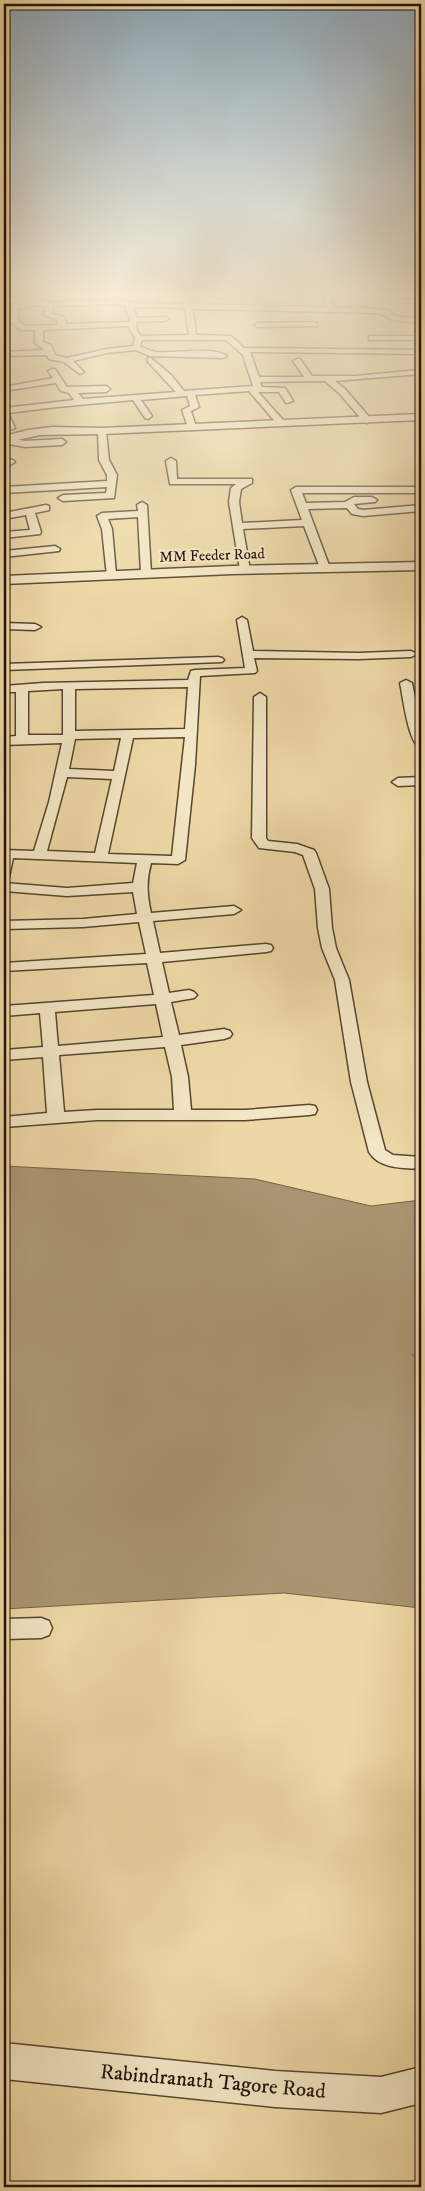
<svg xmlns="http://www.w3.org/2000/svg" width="425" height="2191" viewBox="0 0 425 2191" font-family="'IM FELL DW Pica',serif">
<rect width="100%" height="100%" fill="#edd8a5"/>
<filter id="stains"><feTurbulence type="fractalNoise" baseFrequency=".004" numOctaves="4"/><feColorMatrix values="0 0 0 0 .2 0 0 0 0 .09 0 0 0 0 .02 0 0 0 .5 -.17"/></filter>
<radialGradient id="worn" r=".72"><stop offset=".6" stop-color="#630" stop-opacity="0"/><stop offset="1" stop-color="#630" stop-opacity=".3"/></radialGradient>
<!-- water -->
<polygon fill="#a99571" stroke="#746148" points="4,1166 255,1179 371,1206 421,1200 421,1354 412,1355 421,1362 421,1608 284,1593 4,1609"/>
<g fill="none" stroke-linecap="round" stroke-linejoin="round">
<defs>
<g id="minor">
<path d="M 183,294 L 190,294 L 192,304 L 327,307 L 322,294 L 329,294 L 334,308 L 353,308 L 348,294 L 355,294 L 361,308 L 378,309 L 390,311 L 394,316 L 421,319 L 421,323 L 392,320 L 384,315 L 378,313 L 193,309 L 196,335 L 231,336 L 244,348 L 421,350 L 421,354 L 250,352 L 259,377 L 304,377 L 293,361 L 297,359 L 300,359 L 312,376 L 355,376 L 420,370 L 421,374 L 335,381 L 345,389 L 370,418 L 371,420 L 367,423 L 364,422 L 339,393 L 325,381 L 260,382 L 262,387 L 285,388 L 293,401 L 286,403 L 279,392 L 258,392 L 284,421 L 284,425 L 278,425 L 249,391 L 195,395 L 199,407 L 191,411 L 196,427 L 192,430 L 188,427 L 182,410 L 190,406 L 187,396 L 141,400 L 152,416 L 148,419 L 145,418 L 133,400 L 57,407 L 8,413 L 15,428 L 4,432 L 4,426 L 6,426 L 4,408 L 74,400 L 69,393 L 61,391 L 56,383 L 4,391 L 4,387 L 53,378 L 48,371 L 52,369 L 55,369 L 67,387 L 106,386 L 110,389 L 106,392 L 78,393 L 83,399 L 176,392 L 148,362 L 148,358 L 151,358 L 171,375 L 184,391 L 253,386 L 243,355 L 226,340 L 142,340 L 140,347 C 145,348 151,351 155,352 C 173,354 213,346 227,356 L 223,358 L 150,356 L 136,350 L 107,353 L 73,361 L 84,372 L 80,374 L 64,362 L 49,359 L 47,355 L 4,356 L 4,352 L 45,350 L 35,343 L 35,330 L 21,330 L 10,322 L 13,305 L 24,303 L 4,301 L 4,297 L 49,302 L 117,300 L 135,303 L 185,304 ZM 117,304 L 125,306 L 130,320 L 129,322 L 66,324 L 65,317 L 52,314 L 53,306 ZM 37,305 L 45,306 L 44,315 L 58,320 L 58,325 L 26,326 L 18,321 L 19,309 ZM 133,307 L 185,308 L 189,335 L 141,336 L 137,331 L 136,322 L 165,321 L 169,319 L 165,317 L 137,318 ZM 128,326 L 135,338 L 133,346 L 107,349 L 67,358 L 55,355 L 51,345 L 43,342 L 43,330 Z"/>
<polygon points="397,299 421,299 421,303 400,303 396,301"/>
<polygon points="314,322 318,324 317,326 258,327 254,325 258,323"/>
<rect x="369" y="336" width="52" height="4"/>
<polygon points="102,428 106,431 109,460 117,475 114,498 63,501 58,498 63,495 106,493 107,487 4,493 4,487 107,481 107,475 99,460 98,431"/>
<polygon points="4,437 25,441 62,439 66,442 62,445 25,447 4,443"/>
<polygon points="171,458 176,461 177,479 252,479 252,483 241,489 239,502 242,523 302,520 291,490 296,487 421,487 421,493 302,493 306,503 345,502 354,497 372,497 377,500 375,502 354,504 358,509 363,510 421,505 421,511 363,516 352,514 347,508 308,509 330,568 325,571 320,568 304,526 243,529 250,570 245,573 240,570 229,502 231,488 236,484 170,484 166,461"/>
<polygon points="4,459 13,460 15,462 10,465 4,465"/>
<polygon points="142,502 147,505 151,573 146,576 141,573 138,517 108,519 112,529 116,574 111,577 107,576 102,529 97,516 102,513 138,511 137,505"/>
<polygon points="46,505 49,506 49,510 35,513 41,532 40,534 4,538 4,532 30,530 26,515 4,519 4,513"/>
<polygon points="55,546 60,549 59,551 4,557 4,551"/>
<path d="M 242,617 L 247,620 L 253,651 L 359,653 L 411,651 L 417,654 L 411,657 L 359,659 L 254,658 L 257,671 L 255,673 L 200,676 L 195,765 L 185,860 L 178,864 L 151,863 C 146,881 147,895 151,913 L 234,906 L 241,910 L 234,914 L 153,921 L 160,953 L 266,944 L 271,945 L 273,948 L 271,951 L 266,952 L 162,962 L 169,993 L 189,990 L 194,992 L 197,995 L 194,998 L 171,1002 L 179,1035 L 224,1029 L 230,1031 L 232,1034 L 230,1037 L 224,1039 L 181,1045 L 188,1077 L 191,1110 L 245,1110 L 309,1105 L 315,1106 L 317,1110 L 315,1114 L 309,1115 L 245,1120 L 97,1120 L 4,1127 L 4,1117 L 47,1113 L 43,1057 L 4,1060 L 4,1050 L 43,1047 L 40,1013 L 4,1016 L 4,1006 L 154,995 L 147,963 L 4,971 L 4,963 L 146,954 L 139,922 L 83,927 L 4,929 L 4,921 L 83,919 L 137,914 L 133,892 L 67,896 L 4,891 L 4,883 L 67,888 L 133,883 L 137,863 L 13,858 L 9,877 L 4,878 L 4,850 L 34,851 L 49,802 L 62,743 L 4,745 L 4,737 L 16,736 L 16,692 L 4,692 L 4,686 L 43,683 L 188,680 L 191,671 L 195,670 L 245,668 L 237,620 ZM 188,687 L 185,729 L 75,731 L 75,689 ZM 63,689 L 63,735 L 28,735 L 28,691 ZM 185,737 L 172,856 L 108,854 L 133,738 ZM 121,738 L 114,771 L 69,769 L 75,739 ZM 67,777 L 112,779 L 95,853 L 47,851 ZM 156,1004 L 163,1037 L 58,1046 L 55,1012 ZM 165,1047 L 172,1077 L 174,1110 L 97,1110 L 64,1112 L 59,1055 Z"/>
<polygon points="4,623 35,624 41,627 35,630 4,629"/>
<polygon points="218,657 222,658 224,660 222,662 4,670 4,664"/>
<path d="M 406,680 L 412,683 L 421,728 L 421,748 C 408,744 403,696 400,683 Z"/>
<path d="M 260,693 L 266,697 L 266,838 L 268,841 L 297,844 L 314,850 L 316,853 L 329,889 L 332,928 L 336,948 L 349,980 L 367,1082 L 385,1150 L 393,1155 L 421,1157 L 421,1169 C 404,1168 379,1169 369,1152 L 351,1082 L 335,980 L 322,948 L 318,928 L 315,889 L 303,855 L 295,852 L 259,848 L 252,838 L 254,697 Z"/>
<polygon points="421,777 421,785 398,786 392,782 398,778"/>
<polygon points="41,1618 49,1621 52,1628 49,1635 41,1638 4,1639 4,1619"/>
</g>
<g id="tertiary">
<polygon points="421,414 421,420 102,434 40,435 4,443 4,436 28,430 52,427 102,428"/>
<polygon points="421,562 421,570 232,574 4,584 4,576 232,566"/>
<polygon points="4,2043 275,2071 381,2077 421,2067 421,2103 381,2113 275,2107 4,2079"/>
</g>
</defs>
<!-- minor casing -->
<use href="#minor" stroke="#574432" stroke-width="3"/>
<!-- tertiary casing -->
<use href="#tertiary" stroke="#574432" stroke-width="3"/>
<!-- minor -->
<use href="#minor" fill="#f3e6c4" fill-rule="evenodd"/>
<!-- tertiary -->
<use href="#tertiary" fill="#f3e6c4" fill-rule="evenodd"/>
</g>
<!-- sky -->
<linearGradient id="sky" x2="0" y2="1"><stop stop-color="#8fa8b8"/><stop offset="0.49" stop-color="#f7edd6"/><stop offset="1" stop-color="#f7edd6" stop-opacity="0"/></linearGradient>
<rect width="425" height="600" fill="url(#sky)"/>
<g text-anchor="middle" stroke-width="4.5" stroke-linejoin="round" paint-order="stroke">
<!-- far-street labels -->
<g font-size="15" fill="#25120b" stroke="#f3e6c4">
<text transform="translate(212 555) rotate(-2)" y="5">MM Feeder Road</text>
</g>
<!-- near-street labels -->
<g font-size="21" fill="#25120b" stroke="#f3e6c4">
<text transform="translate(213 2081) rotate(5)" y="7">Rabindranath Tagore Road</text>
</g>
</g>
<!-- margin -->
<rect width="425" height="2191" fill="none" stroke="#edd8a5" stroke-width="20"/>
<rect x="5" y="5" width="415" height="2181" fill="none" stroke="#25120b" stroke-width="2.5"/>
<rect x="10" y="10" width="405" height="2171" fill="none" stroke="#25120b"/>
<rect width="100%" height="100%" filter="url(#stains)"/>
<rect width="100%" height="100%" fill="url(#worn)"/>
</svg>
